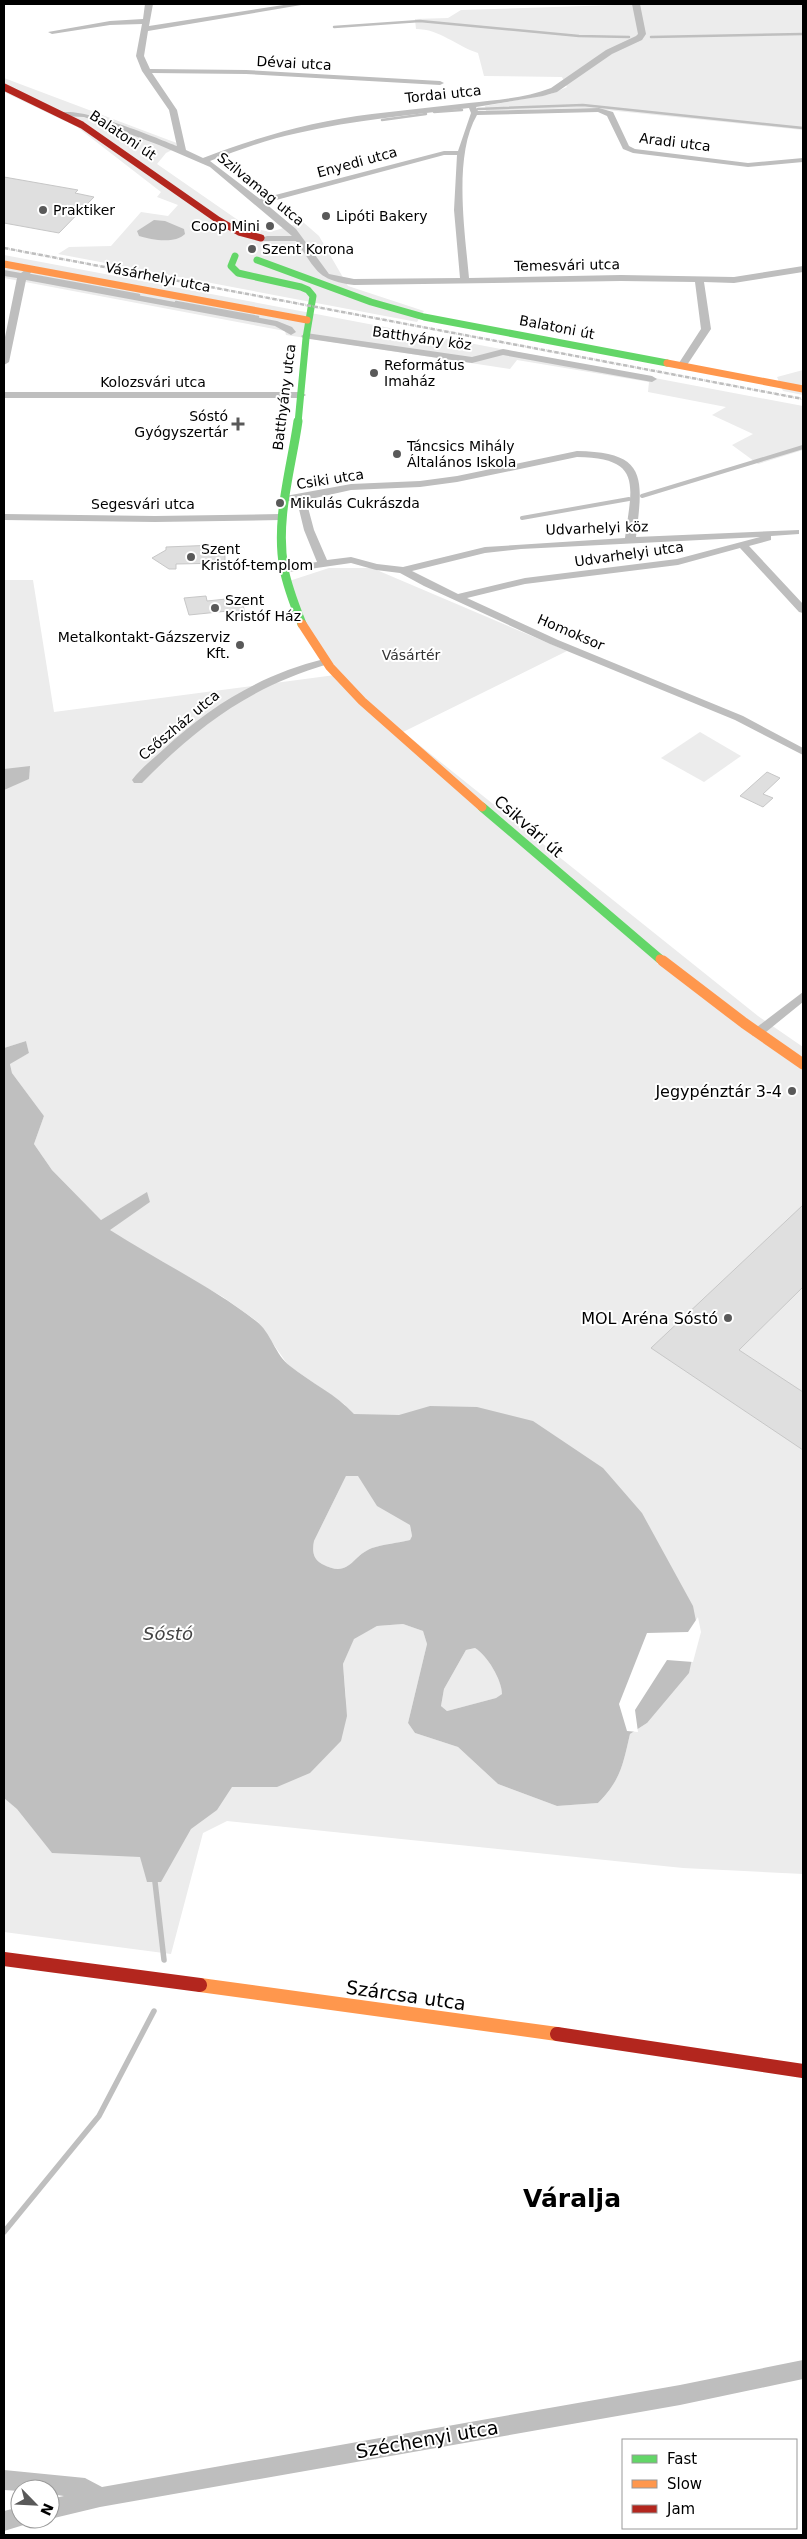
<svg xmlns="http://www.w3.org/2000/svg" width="807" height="2539" viewBox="0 0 807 2539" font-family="'DejaVu Sans',sans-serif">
<rect width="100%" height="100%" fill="#fff"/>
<!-- green -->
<g fill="#ececec">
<path d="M 646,4 L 803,4 L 803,130 L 587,108 L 486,111 L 485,106 L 551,94 L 567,87 L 562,77 L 484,76 L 478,53 C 456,46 440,29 416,29 L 415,19 L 448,18 L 461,10 Z"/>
<polygon points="4,78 182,145 166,153 157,164 248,227 270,232 303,222 319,236 348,286 424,311 417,322 58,254 69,247 111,246 141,212 168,216 178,205 157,197 161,192 77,127 4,92"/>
<polygon points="4,255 803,406 803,450 758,464 732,445 753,434 712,415 726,407 648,392 649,382 517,360 510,369 286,335 285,331 4,278"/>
<polygon points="803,370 803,395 783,391 777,377"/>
<path d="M 329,568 L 372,568 L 567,651 L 403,732 L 758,1016 L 803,1047 L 803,1874 L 683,1868 L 227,1821 L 203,1833 L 171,1954 L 4,1932 L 4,1561 L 280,1493 L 346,1700 L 343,1664 L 354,1638 L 377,1626 L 403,1624 L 423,1631 L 427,1644 L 408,1723 L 415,1733 L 458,1747 L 498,1784 L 557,1806 L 598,1803 C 621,1780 623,1764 630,1734 L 647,1723 L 426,1562 L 410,1525 L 412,1536 L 410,1540 C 398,1543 384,1544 372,1548 C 351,1556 350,1579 322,1564 C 313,1559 312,1551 314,1541 L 346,1476 L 358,1476 L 354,1415 L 344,1404 L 288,1365 L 258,1322 L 223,1297 L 159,1261 L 109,1230 L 150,1202 L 146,1193 L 101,1220 L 52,1170 L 34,1144 L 44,1116 L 12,1073 L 10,1063 L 29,1053 L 26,1041 L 4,1048 L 4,580 L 33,580 L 54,712 L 335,675 L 283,583 Z"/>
<polygon points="700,732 741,756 704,782 661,758"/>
<path d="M 475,1648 C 487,1655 502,1680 502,1694 L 496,1698 L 447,1711 L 441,1706 L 444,1689 L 466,1650 Z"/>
</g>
<!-- water -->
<g fill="#bfbfbf" fill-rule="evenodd">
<path d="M 154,220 L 165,221 L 184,229 L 185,234 C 175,244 152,240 139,236 L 137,231 Z"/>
<polygon points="30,766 29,779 4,790 4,769"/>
<path d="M 26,1041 L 29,1053 L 10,1064 L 12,1073 L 44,1116 L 34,1144 L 52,1170 L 101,1220 L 147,1192 L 150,1202 L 110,1230 C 158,1261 211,1286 256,1321 C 271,1332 275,1355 290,1366 C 311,1383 336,1394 354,1414 L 399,1415 L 430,1406 L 477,1407 L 533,1421 L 603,1468 L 642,1513 L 693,1606 L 698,1631 L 689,1673 L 647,1723 L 630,1734 C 623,1764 621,1780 598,1803 L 557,1806 L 498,1784 L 458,1747 L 415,1733 L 408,1723 L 427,1644 L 423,1631 L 403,1624 L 377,1626 L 354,1639 L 343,1664 L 347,1716 L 341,1741 L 310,1773 L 277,1787 L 232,1787 L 217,1810 L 191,1829 L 161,1882 L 147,1882 L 140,1857 L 52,1853 L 17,1809 L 4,1798 L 4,1048 ZM 346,1476 L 358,1476 L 377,1506 L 410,1525 L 412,1536 L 410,1540 C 398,1543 384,1544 372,1548 C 351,1556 350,1579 322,1564 C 313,1559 312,1551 314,1541 ZM 475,1648 C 487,1655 502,1680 502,1694 L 496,1698 L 447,1711 L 441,1706 L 444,1689 L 466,1650 Z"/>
</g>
<!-- pier -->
<polygon fill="#fff" points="698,1617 701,1632 693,1662 667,1660 635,1710 638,1732 627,1731 619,1704 647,1633 688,1632"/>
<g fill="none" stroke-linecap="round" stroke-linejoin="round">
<!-- stream-far2 -->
<g stroke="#bfbfbf" stroke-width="2.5">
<polyline points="334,27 420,21 579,36 629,37"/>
<polyline points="651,37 803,34"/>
<polyline points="478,109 583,105 803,128"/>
<polyline points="434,112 462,110"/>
<polyline points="382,120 426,114"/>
<polyline points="30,275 139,295"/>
<polyline points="176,302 258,317"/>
</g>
<!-- stream-far1 -->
<g stroke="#bfbfbf" stroke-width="4">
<polyline points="642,496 803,447"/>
<polyline points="522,518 629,499"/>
</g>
<!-- stream -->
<g stroke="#bfbfbf" stroke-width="5.5">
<polyline points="155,1882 164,1960"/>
<polyline points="4,2232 99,2116 154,2011"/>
</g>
</g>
<!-- building -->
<g fill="#dfdfdf" stroke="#c7c7c7">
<polygon points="4,177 78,190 75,193 94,197 59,233 4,223"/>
<polygon points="216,545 216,551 225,551 225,563 176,564 176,569 169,569 152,558 166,550 166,547"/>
<polygon points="206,596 207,601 236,598 238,606 243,605 246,617 230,619 228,611 189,615 184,598"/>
<polygon points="767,772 780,778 763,794 773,798 763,807 740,796"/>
<polygon points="803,1205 803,1287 739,1350 803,1392 803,1450 651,1348"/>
</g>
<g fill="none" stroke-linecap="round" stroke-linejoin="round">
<!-- street -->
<g fill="#bebebe" fill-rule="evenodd">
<path d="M 145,4 L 153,4 L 149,26 L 290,4 L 307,4 L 148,31 L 144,56 L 150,69 L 246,70 L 440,81 L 444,83 L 440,85 L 246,74 L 152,73 L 177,110 L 186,150 L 203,158 C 258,137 313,121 372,114 C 404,110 437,107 469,103 C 496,100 526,98 551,88 L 606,50 L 636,36 L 638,34 L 632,4 L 640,4 L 646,34 L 642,40 L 612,54 L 557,92 L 543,96 L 476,107 L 478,111 L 599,108 L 613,112 L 629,146 L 635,149 L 748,163 L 803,158 L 803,162 L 748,167 L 633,153 L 623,149 L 607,116 L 598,112 L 477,115 C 453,156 465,232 469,278 L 621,275 L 734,277 L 803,266 L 803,272 L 734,283 L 704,282 L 711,329 L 685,368 L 682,369 L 677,366 L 701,329 L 695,282 L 621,281 L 354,285 C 316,280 317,270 296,241 L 264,241 L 264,237 L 267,236 L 292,236 L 210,167 L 159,145 L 84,117 L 62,116 L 58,114 C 74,103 157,138 177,146 L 169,110 L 142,71 L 136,56 L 142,24 L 110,25 L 52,34 L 48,32 L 110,21 L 143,19 ZM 469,108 L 471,113 L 458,151 L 444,151 L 260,199 L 210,161 C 239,150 268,139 298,133 C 354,120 412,115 469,108 ZM 444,155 L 457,155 L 454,210 L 460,278 L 354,279 L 329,274 L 296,229 L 265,203 Z"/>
<polygon points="29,267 33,270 29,275 277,321 292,327 296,332 291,335 275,326 26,280 9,362 4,365 4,342 17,278 4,276 4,270 21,273"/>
<polygon points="306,333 472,357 503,349 652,376 657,379 652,382 503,355 472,363 303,338 301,336"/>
<polygon points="4,392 301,392 306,395 301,398 4,398"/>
<path d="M 577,451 C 648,452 643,478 636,537 L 799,530 L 799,534 L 771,536 L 771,540 L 749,546 L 803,604 L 803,613 L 799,612 L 740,548 L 678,565 L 525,584 L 467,598 L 558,640 L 743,716 L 803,748 L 803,755 L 735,720 L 550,644 L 424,586 L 400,573 L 376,570 L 351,563 L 282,573 L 277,570 L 282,567 L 317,562 L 304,530 L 297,501 L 280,501 L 280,497 L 351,484 L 420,481 L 457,476 ZM 577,457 C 643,458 632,485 625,538 L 485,547 L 403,567 L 377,564 L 351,557 L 327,560 L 314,530 L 306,500 L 351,490 L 420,487 L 457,482 ZM 760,537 L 677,559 L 525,578 L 458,594 L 412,571 L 485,553 L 521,549 Z"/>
<polygon points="4,514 155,516 281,514 286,517 281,520 155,522 4,520"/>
<path d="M 324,659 L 329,662 L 328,664 C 250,687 198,726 142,783 L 134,783 L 132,780 C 141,768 154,758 165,748 C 211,705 263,674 324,659 Z"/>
<polygon points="803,992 803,1002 761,1036 753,1036 751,1033 753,1030"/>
<polygon points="803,2360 803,2379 680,2405 100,2507 50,2519 50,2499 64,2496 50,2494 50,2489 20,2489 20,2491 4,2490 4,2470 85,2478 102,2487 680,2385"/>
<polygon points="20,2507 20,2519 29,2519 27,2524 4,2531 4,2511"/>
</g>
<!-- fast-far1 -->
<g stroke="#63d668" stroke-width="7">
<polyline points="235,256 231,266 238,273 301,287 308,290 313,296 306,338 298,423"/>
<polyline points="257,260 371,302 424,317 667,363"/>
</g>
<!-- fast -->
<g stroke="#63d668" stroke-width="9">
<path d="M 298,421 C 291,470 275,520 284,569 C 288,589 295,606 302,624"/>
<polyline points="482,807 660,959"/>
</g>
<!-- slow-far3 -->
<g stroke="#ff974d" stroke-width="7">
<polyline points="4,264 307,320"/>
<polyline points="667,363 803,389"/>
</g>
<!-- slow-far2 -->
<g stroke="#ff974d" stroke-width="9">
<polyline points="302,624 330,667 362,701 482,807"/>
<polyline points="660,959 665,963"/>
</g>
<!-- slow-far1 -->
<polyline stroke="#ff974d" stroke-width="11" points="663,961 744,1023 803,1064"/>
<!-- slow -->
<polyline stroke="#ff974d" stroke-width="14" points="200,1985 557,2034"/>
<!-- jam-far1 -->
<polyline stroke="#b3261e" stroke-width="7" points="4,87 82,125 218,220 239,232 261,238"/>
<!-- jam -->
<g stroke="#b3261e" stroke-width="14">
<polyline points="4,1959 200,1985"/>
<polyline points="557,2034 803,2071"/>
</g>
<!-- rail -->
<polyline stroke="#bebebe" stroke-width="2.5" stroke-dasharray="4.5 1 0.5 1" stroke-linecap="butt" points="4,248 803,399"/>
</g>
<!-- markers -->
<g fill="#595959" stroke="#fff" stroke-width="2">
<circle cx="43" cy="210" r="5"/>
<circle cx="326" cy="216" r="5"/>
<circle cx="270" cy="226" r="5"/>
<circle cx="252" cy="249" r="5"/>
<circle cx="374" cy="373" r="5"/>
<path d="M235.5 416.5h5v5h5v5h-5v5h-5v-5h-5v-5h5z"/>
<circle cx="397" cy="454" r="5"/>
<circle cx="280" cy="503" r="5"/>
<circle cx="191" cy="557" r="5"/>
<circle cx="215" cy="608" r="5"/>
<circle cx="240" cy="645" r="5"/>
<circle cx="792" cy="1091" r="5"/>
<circle cx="728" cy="1318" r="5"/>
</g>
<g text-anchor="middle" stroke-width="4" stroke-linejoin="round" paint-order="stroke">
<!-- far-street labels -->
<g font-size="14" fill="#000" stroke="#fff">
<text transform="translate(294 63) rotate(3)" y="5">Dévai utca</text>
<text transform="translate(443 94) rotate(-6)" y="5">Tordai utca</text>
<text transform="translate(123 135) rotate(34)" y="5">Balatoni út</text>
<text transform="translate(675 142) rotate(7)" y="5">Aradi utca</text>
<text transform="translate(357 162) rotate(-15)" y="5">Enyedi utca</text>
<text transform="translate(261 189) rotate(39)" y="5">Szilvamag utca</text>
<text transform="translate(567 265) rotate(-1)" y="5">Temesvári utca</text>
<text transform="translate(158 277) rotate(11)" y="5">Vásárhelyi utca</text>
<text transform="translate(557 327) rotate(11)" y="5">Balatoni út</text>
<text transform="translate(422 338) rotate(8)" y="5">Batthyány köz</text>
<text x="153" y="387">Kolozsvári utca</text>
<text transform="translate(284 397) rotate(-83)" y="5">Batthyány utca</text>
<text transform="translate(330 479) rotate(-9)" y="5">Csiki utca</text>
<text x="143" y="509">Segesvári utca</text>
<text transform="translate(597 528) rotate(-2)" y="5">Udvarhelyi köz</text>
<text transform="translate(629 554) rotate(-8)" y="5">Udvarhelyi utca</text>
<text transform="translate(571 632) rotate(23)" y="5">Homoksor</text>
<text transform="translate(179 725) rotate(-40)" y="5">Csőszház utca</text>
</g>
<!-- far-poi labels -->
<g font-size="14" fill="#000" stroke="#fff" text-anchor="start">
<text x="53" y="215">Praktiker</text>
<text x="336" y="221">Lipóti Bakery</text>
<text x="260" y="231" text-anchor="end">Coop Mini</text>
<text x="262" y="254">Szent Korona</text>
<text x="384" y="370">Református<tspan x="384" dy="16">Imaház</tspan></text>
<text x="228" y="421" text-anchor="end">Sóstó<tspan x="228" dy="16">Gyógyszertár</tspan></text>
<text x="407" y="451">Táncsics Mihály<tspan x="407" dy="16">Általános Iskola</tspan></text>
<text x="290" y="508">Mikulás Cukrászda</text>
<text x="201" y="554">Szent<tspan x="201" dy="16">Kristóf-templom</tspan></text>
<text x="225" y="605">Szent<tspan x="225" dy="16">Kristóf Ház</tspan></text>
<text x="230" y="642" text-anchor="end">Metalkontakt-Gázszerviz<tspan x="230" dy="16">Kft.</tspan></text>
</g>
<!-- far-park labels -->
<g font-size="14" fill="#333" stroke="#fff">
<text x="411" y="660">Vásártér</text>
</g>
<!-- street labels -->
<g font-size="16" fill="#000" stroke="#fff">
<text transform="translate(529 826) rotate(41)" y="6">Csikvári út</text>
</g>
<!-- poi labels -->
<g font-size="16" fill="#000" stroke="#fff" text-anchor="end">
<text x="782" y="1097">Jegypénztár 3-4</text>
<text x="718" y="1324">MOL Aréna Sóstó</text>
</g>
<!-- water labels -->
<g font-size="18" font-style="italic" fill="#444" stroke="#fff">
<text x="168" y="1640">Sóstó</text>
</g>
<!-- near-street labels -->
<g font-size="19" fill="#000" stroke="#fff">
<text transform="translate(406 1995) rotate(8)" y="7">Szárcsa utca</text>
<text transform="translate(427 2439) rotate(-10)" y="7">Széchenyi utca</text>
</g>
<!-- near-district labels -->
<g font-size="25" font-weight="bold" fill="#000" stroke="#fff">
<text x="572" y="2207">Váralja</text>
</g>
</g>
<!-- border -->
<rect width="807" height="2539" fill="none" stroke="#000000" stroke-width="10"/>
<!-- legend -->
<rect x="622" y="2439" width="175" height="90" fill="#ffffff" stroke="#999999"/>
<rect x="632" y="2455" width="25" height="8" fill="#63d668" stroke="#999999"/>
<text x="667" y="2464" font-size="15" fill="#000000">Fast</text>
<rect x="632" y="2480" width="25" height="8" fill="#ff974d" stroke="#999999"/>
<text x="667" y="2489" font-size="15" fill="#000000">Slow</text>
<rect x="632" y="2505" width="25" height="8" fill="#b3261e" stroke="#999999"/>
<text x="667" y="2514" font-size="15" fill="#000000">Jam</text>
<!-- north arrow -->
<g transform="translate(35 2504) rotate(114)"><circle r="24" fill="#ffffff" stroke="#999999"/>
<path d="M0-4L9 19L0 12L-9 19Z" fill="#595959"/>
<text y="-8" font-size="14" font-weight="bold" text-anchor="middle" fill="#000000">N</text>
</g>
</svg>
